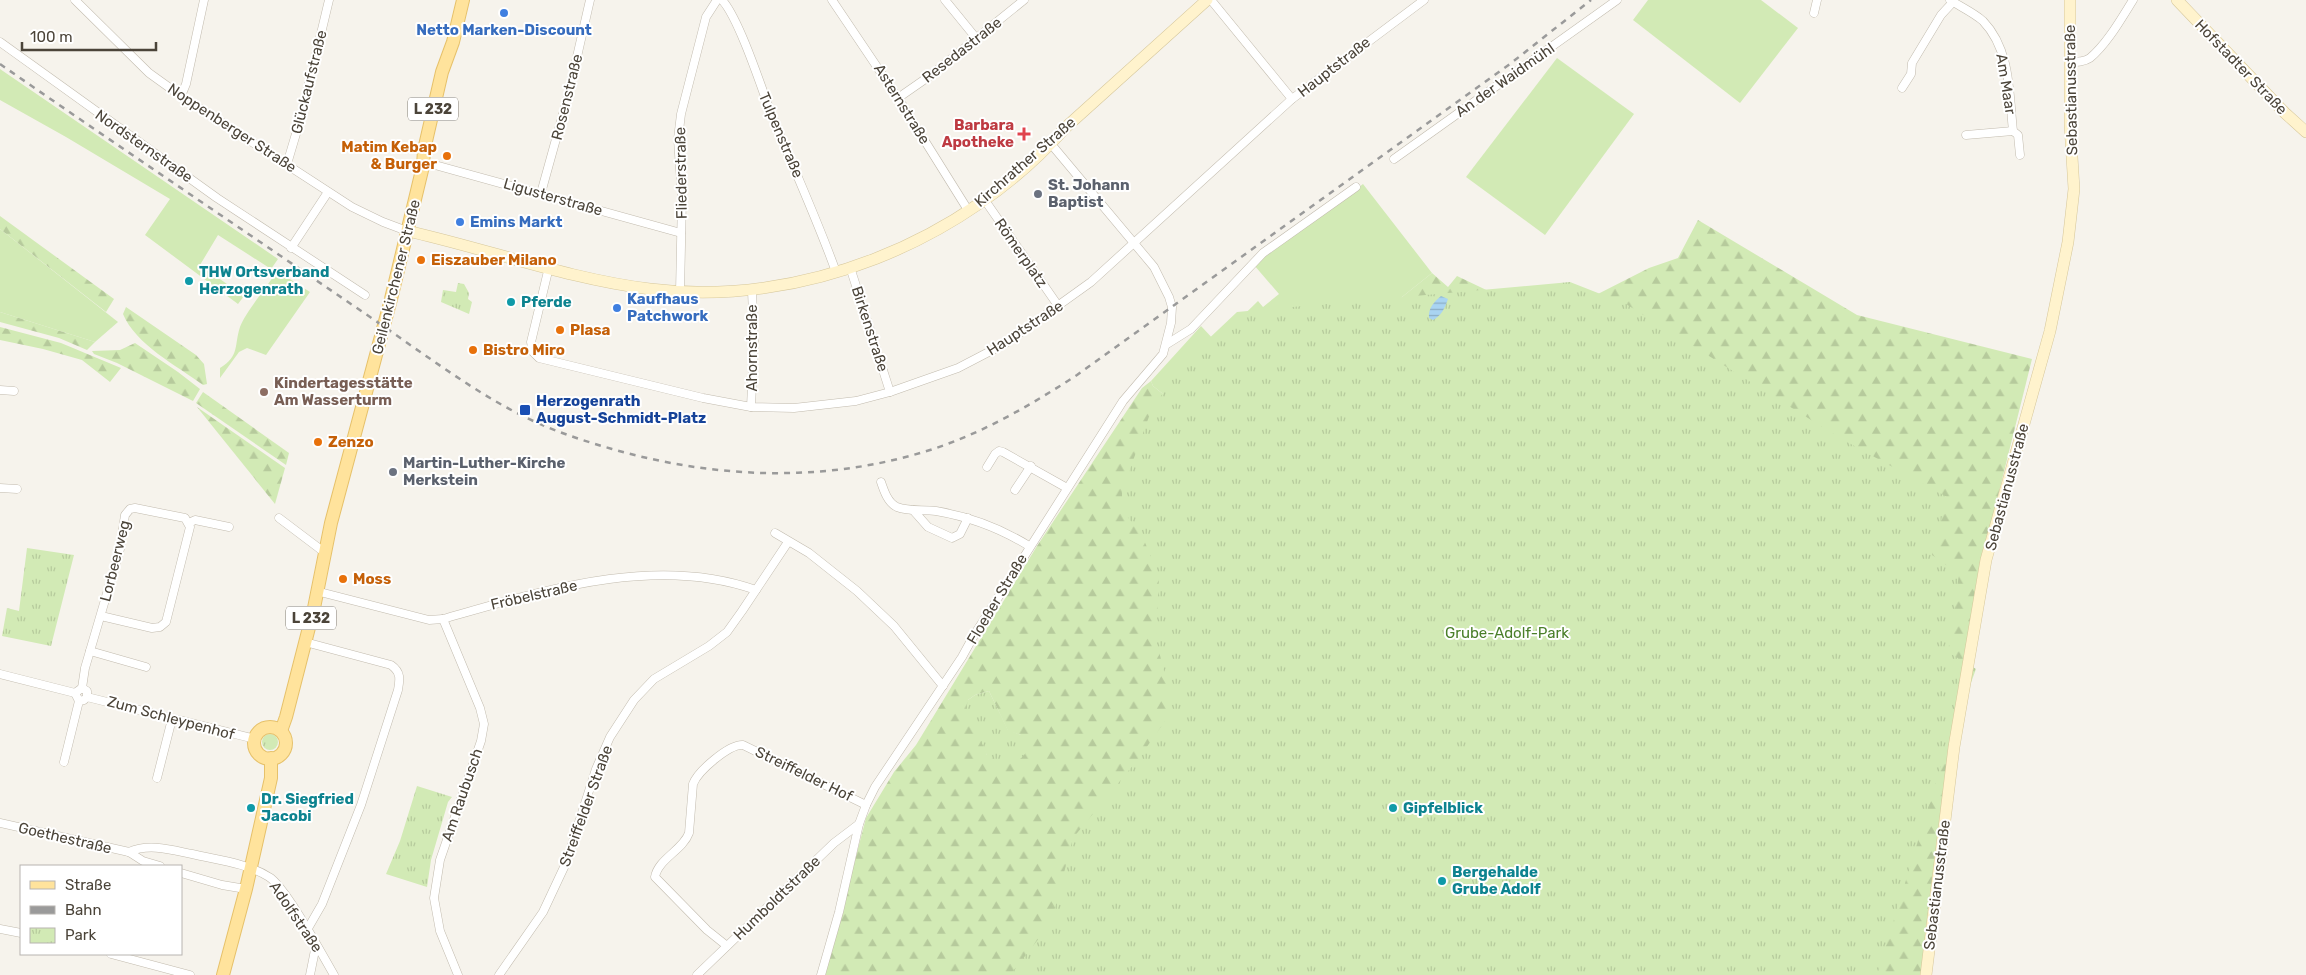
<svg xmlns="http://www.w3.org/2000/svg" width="2306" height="975" viewBox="0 0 2306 975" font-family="Rubik,sans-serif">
<defs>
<pattern id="forest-firs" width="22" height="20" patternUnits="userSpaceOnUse" patternTransform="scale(1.25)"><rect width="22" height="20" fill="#d2eab5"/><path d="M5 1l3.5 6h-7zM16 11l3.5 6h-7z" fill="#b6ca9c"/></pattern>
<pattern id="park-tufts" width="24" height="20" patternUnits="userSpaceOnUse" patternTransform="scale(1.25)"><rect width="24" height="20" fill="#d2eab5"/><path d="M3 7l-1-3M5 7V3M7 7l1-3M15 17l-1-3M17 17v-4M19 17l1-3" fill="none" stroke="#b6ca9c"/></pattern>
<pattern id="water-rules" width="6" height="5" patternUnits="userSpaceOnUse" patternTransform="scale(1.25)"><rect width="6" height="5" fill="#a9d4f2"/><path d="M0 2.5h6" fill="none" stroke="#8caec5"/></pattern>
</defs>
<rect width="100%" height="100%" fill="#f6f3ec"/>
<!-- green -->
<g fill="#d2eab5">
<polygon points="1648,0 1761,0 1798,28 1740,103 1633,20"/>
<polygon points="1557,58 1634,114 1545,235 1466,177"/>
<polygon points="0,69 278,259 271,269 218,235 200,265 244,296 238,304 145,235 170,199 66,137 0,100"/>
<polygon points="1363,184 1432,273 1222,441 1153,386 1151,381 1201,326 1216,342 1258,301 1263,307 1279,294 1254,265"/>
<polygon points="0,229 118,322 95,342 0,312"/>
<path d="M 279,272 L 310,292 L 266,355 L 247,348 L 239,352 L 220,378 L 220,368 C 240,356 234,345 240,327 C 245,314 264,290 273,277 Z"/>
</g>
<!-- forest -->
<g fill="url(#forest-firs)" fill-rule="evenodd">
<polygon points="0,216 114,299 106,312 0,229"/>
<path d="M 1698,220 L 1857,315 L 2032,359 L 1992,520 L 1924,975 L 825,975 L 866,818 L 894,772 L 916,745 L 1037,546 L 1142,388 L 1151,381 L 1153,386 L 1222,441 L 1432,273 L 1448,287 L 1457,276 L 1501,297 L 1590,298 L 1649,268 L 1678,258 ZM 989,691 L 1008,731 L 1021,735 L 987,755 L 968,700 L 975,695 Z"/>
<path d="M 126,307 L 196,355 L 204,364 L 207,384 L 203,385 C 176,365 136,345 123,314 Z"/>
<polygon points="0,312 95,342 87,350 59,338 0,322"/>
<polygon points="0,327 61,343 121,368 110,382 82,360 43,349 0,340"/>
<polygon points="135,343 178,372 200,389 193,401 117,363 94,354 92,351 120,350"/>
<polygon points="203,392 289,453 286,465 196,403"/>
<polygon points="197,407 285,468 275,504"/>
</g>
<!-- park -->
<g fill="url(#park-tufts)">
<polygon points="1570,282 1626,304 1840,438 1947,497 1932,555 1959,574 1948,652 1976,669 1943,759 1877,975 1010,975 1051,923 1073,838 1139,758 1170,714 1170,694 1156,640 1159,577 1144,540 1122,509 1122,491 1151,411 1183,363 1237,312"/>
<polygon points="458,283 464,284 469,293 468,299 472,302 469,314 441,302 443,290 456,292"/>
<polygon points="27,548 74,555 51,646 2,636 7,608 19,611"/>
<path d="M 989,691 L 1008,730 L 1021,735 L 1029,746 C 1027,749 1026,754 1023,756 C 1016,766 997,763 988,756 C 984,752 984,746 981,742 C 970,728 963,720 968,700 L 975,695 Z"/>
<circle cx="270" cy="742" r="8"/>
<polygon points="417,786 452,797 448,802 431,860 427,887 386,874 400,841"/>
</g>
<!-- water -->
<path fill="url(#water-rules)" d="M 1441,296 L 1448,299 C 1445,308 1441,316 1433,320 L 1429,318 C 1428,308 1434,302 1441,296 Z"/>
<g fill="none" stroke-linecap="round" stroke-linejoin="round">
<defs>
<g id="street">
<polyline points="75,0 149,73 181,96 352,207 383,222 407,231"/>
<path d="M 722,0 C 738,17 760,83 769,108 C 791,163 816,216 836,272"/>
<polyline points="832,0 898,98 968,210"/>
<polyline points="945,0 976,38"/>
<polyline points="1211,0 1292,99"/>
<path d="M 1950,0 C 1961,7 1974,13 1983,21 C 2011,50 2009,94 2013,131 L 2018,135 L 2020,155"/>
<polyline points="1814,13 1817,0"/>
<polyline points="0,42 217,198 365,295"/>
<path d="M 2070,62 C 2077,62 2084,62 2090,58 C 2107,44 2121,19 2133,0"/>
<polyline points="1902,88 1911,74 1912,63 1941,15 1953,2"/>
<polyline points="181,96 186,84 204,0"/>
<polyline points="898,98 931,75 1024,0"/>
<polyline points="1966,135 2013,131"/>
<polyline points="1394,159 1617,0"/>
<polyline points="424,162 681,233"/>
<polyline points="287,164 301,117 329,0"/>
<polyline points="541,193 568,96 590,0"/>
<polyline points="984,199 1059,307"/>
<polyline points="291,248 328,192"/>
<polyline points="549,267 531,342 533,352 539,358 703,398 751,407 794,408 856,401 890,392 958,368 1006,343 1091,282 1292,99 1424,0"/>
<polyline points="850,267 890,392"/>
<polyline points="680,292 682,198 678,139 681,114 706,17 717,0"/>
<polyline points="1167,344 1191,329 1263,253 1356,187"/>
<polyline points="0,390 14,391"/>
<polyline points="751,407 754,342 752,290"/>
<polyline points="987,467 995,454 999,451 1003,452 1067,488"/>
<path d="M 881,482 C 884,491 888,503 897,507 C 909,512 924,509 936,511 C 971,517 1000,528 1029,546"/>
<polyline points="0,488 17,489"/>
<polyline points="1015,490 1031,466"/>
<polyline points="913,510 928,527 952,538 960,534 968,518"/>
<polyline points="279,518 324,552"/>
<polyline points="189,523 195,520 229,527"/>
<polyline points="775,533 809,553 857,591 894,626 943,686"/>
<path d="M 316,591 L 429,620 L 443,619 C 542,591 655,554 756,590"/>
<polyline points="443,619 480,708 484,724 481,741 440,860 434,898 440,931 458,975"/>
<path d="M 305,642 L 391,665 C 401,672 400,679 398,690 L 361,805 L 322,904 L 307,930"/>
<polyline points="90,651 146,667"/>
<polyline points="0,674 75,693"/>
<polyline points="82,688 85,668 120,549 125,515 130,509 135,508 185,518 190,527 166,622 160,627 152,628 101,616"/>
<polyline points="87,697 87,691 82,688 75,693 79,701 84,700 87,697 255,739"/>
<polyline points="64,762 79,701"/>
<polyline points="157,778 172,719"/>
<polyline points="0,823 129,852 143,861 160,866"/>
<path d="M 129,852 C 149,843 172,850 192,854 C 217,860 247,863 269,877 C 285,886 323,956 334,975"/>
<polyline points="181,873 222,885 246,889"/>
<polyline points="0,929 21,933"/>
<path d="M 727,946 L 707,930 L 655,877 C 658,859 683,850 689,833 L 693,784 C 698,771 729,744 743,745 L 866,805"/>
<polyline points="111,954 190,975"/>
<polyline points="310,975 316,945"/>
<polyline points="499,975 543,912 566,863 596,769 610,737 634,700 654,679 709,646 727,632 742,611 788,542"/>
<polyline points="697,975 834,843 859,824"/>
<polyline points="821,975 839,912 859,824 866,805 875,787 962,657 973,637 1123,401 1163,354 1171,323 1172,307 1169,297 1154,267 1051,144"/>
</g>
<g id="secondary">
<polyline points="2177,0 2285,113 2306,132"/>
<path d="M 407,231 C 488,249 568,279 650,289 C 801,308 964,242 1065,128 L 1207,0"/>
<polyline points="1926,975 1954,747 1986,560 2050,331 2068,242 2074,189 2070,125 2070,0"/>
</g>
<g id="primary">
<circle cx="270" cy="743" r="16"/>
<polyline points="281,731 286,717 314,608 331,523 391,299 423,166 424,150 442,72 453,42 463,0"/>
<polyline points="223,975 246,889 271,778 271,758"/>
</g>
</defs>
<!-- street casing -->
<use href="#street" stroke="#c2bbae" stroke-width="9"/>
<!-- secondary casing -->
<use href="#secondary" stroke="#d6c79b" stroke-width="12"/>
<!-- primary casing -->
<use href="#primary" stroke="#e6c16a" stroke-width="14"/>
<!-- street -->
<use href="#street" stroke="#fff" stroke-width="8"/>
<!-- secondary -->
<use href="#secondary" stroke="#fff3cd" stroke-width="11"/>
<!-- primary -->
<use href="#primary" stroke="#ffe39c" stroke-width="12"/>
<!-- rail -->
<path stroke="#9a9a9a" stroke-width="2.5" stroke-dasharray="6 6" stroke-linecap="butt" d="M 0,64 C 102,135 205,204 307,274 C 342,298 378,322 413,347 C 448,371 483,396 521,415 C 550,430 581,440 612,449 C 717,479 826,483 930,450 C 983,433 1031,405 1077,375 L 1510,64 L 1591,0"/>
</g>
<!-- markers -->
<g fill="#3f7fe0" stroke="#fff" stroke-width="2">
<circle cx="504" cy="13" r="5"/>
<circle cx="460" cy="222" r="5"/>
<circle cx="617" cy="308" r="5"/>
</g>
<path fill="#e0444e" stroke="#fff" stroke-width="2" d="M1021.5 126.5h5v5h5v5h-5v5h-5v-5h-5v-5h5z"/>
<g fill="#e8710a" stroke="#fff" stroke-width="2">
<circle cx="447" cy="156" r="5"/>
<circle cx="421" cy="260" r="5"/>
<circle cx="560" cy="330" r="5"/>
<circle cx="473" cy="350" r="5"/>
<circle cx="318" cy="442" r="5"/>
<circle cx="343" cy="579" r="5"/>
</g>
<g fill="#6b7280" stroke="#fff" stroke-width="2">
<circle cx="1038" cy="194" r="5"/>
<circle cx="393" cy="472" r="5"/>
</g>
<g fill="#0f9aa8" stroke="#fff" stroke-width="2">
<circle cx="189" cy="281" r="5"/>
<circle cx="511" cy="302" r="5"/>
<circle cx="251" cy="808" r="5"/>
<circle cx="1393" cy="808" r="5"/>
<circle cx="1442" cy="881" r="5"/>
</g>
<circle fill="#8d6e63" stroke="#fff" stroke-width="2" cx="264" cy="392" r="5"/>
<rect fill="#1a4fb4" stroke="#fff" stroke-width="2" x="519" y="404" width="12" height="12" rx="2.5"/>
<g text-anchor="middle" stroke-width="4" stroke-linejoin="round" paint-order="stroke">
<!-- shield labels -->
<g fill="#fff" stroke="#817c74" stroke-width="1">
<rect x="408" y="97.5" width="50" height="23" rx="4"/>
<rect x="286" y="606.5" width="50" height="23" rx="4"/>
</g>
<g font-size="14" font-weight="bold" fill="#4b4439">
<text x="433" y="114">L 232</text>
<text x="311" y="623">L 232</text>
</g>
<!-- shop labels -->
<g font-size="15" font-weight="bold" fill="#366cbe" stroke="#fff" text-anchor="start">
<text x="504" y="35" text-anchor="middle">Netto Marken-Discount</text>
<text x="470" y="227">Emins Markt</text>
<text x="627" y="304">Kaufhaus<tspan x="627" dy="17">Patchwork</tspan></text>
</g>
<!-- street labels -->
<g font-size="15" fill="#4b4439" stroke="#fff">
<text transform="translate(962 50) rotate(-38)" y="5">Resedastraße</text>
<text transform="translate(1334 67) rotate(-38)" y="5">Hauptstraße</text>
<text transform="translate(2241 67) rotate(46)" y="5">Hofstadter Straße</text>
<text transform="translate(1505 80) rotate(-35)" y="5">An der Waidmühl</text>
<text transform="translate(309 82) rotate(-76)" y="5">Glückaufstraße</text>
<text transform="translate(2006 84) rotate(81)" y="5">Am Maar</text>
<text transform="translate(2071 90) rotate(-91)" y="5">Sebastianusstraße</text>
<text transform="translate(567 97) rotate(-76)" y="5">Rosenstraße</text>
<text transform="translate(902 104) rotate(58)" y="5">Asternstraße</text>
<text transform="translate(232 128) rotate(33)" y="5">Noppenberger Straße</text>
<text transform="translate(781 135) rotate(67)" y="5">Tulpenstraße</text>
<text transform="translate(144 146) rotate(35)" y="5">Nordsternstraße</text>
<text transform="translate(1025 162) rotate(-41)" y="5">Kirchrather Straße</text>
<text transform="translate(681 173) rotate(-91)" y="5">Fliederstraße</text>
<text transform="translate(553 197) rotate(16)" y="5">Ligusterstraße</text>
<text transform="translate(1021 253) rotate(55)" y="5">Römerplatz</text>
<text transform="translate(396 277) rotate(-76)" y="5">Geilenkirchener Straße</text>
<text transform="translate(1025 328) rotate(-33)" y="5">Hauptstraße</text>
<text transform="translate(870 329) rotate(72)" y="5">Birkenstraße</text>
<text transform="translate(752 348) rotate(-90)" y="5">Ahornstraße</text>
<text transform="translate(2007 487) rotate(-75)" y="5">Sebastianusstraße</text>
<text transform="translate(115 561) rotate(-76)" y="5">Lorbeerweg</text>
<text transform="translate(534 595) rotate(-13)" y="5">Fröbelstraße</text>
<text transform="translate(997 599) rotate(-59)" y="5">Floeßer Straße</text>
<text transform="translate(171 718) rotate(15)" y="5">Zum Schleypenhof</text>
<text transform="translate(804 774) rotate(26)" y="5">Streiffelder Hof</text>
<text transform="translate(462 795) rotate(-71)" y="5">Am Raubusch</text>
<text transform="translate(586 806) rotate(-70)" y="5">Streiffelder Straße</text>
<text transform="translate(65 838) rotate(13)" y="5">Goethestraße</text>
<text transform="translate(1937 885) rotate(-83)" y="5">Sebastianusstraße</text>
<text transform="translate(777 898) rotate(-44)" y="5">Humboldtstraße</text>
<text transform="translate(296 917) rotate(56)" y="5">Adolfstraße</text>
</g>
<!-- health labels -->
<g font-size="15" font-weight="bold" fill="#be3a42" stroke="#fff" text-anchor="end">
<text x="1014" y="130">Barbara<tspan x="1014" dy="17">Apotheke</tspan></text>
</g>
<!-- food labels -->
<g font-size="15" font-weight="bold" fill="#c56008" stroke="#fff" text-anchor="start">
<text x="437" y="152" text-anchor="end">Matim Kebap<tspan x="437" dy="17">&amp; Burger</tspan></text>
<text x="431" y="265">Eiszauber Milano</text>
<text x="570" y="335">Plasa</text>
<text x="483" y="355">Bistro Miro</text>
<text x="328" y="447">Zenzo</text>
<text x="353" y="584">Moss</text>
</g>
<!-- worship labels -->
<g font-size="15" font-weight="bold" fill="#5b616d" stroke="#fff" text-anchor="start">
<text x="1048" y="190">St. Johann<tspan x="1048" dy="17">Baptist</tspan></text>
<text x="403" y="468">Martin-Luther-Kirche<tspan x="403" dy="17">Merkstein</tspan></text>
</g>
<!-- culture labels -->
<g font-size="15" font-weight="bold" fill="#0d838f" stroke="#fff" text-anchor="start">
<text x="199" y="277">THW Ortsverband<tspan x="199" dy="17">Herzogenrath</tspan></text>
<text x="521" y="307">Pferde</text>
<text x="261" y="804">Dr. Siegfried<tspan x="261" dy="17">Jacobi</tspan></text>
<text x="1403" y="813">Gipfelblick</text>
<text x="1452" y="877">Bergehalde<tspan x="1452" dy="17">Grube Adolf</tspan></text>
</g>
<!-- education labels -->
<g font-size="15" font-weight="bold" fill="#785e54" stroke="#fff" text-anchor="start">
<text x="274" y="388">Kindertagesstätte<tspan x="274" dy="17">Am Wasserturm</tspan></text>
</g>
<!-- transit labels -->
<g font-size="15" font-weight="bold" fill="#164399" stroke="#fff" text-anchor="start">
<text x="536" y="406">Herzogenrath<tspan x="536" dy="17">August-Schmidt-Platz</tspan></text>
</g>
<!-- park labels -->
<g font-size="15" fill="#4a7f2a" stroke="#fff">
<text x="1507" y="638">Grube-Adolf-Park</text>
</g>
</g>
<!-- legend -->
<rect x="20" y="865" width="162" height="90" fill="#ffffff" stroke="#b7b4b0"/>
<rect x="30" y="881" width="25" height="8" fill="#ffe39c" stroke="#b7b4b0"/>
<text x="65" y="890" font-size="15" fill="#4b4439">Straße</text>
<rect x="30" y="906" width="25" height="8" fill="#9a9a9a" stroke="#b7b4b0"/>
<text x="65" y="915" font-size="15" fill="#4b4439">Bahn</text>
<rect x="30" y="928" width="25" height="15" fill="url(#park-tufts)" stroke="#b7b4b0"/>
<text x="65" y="940" font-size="15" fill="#4b4439">Park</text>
<!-- scale -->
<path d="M22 42v8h134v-8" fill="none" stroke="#4b4439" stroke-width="2.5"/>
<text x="30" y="42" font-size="15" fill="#4b4439" stroke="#ffffff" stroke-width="4" paint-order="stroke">100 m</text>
</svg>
